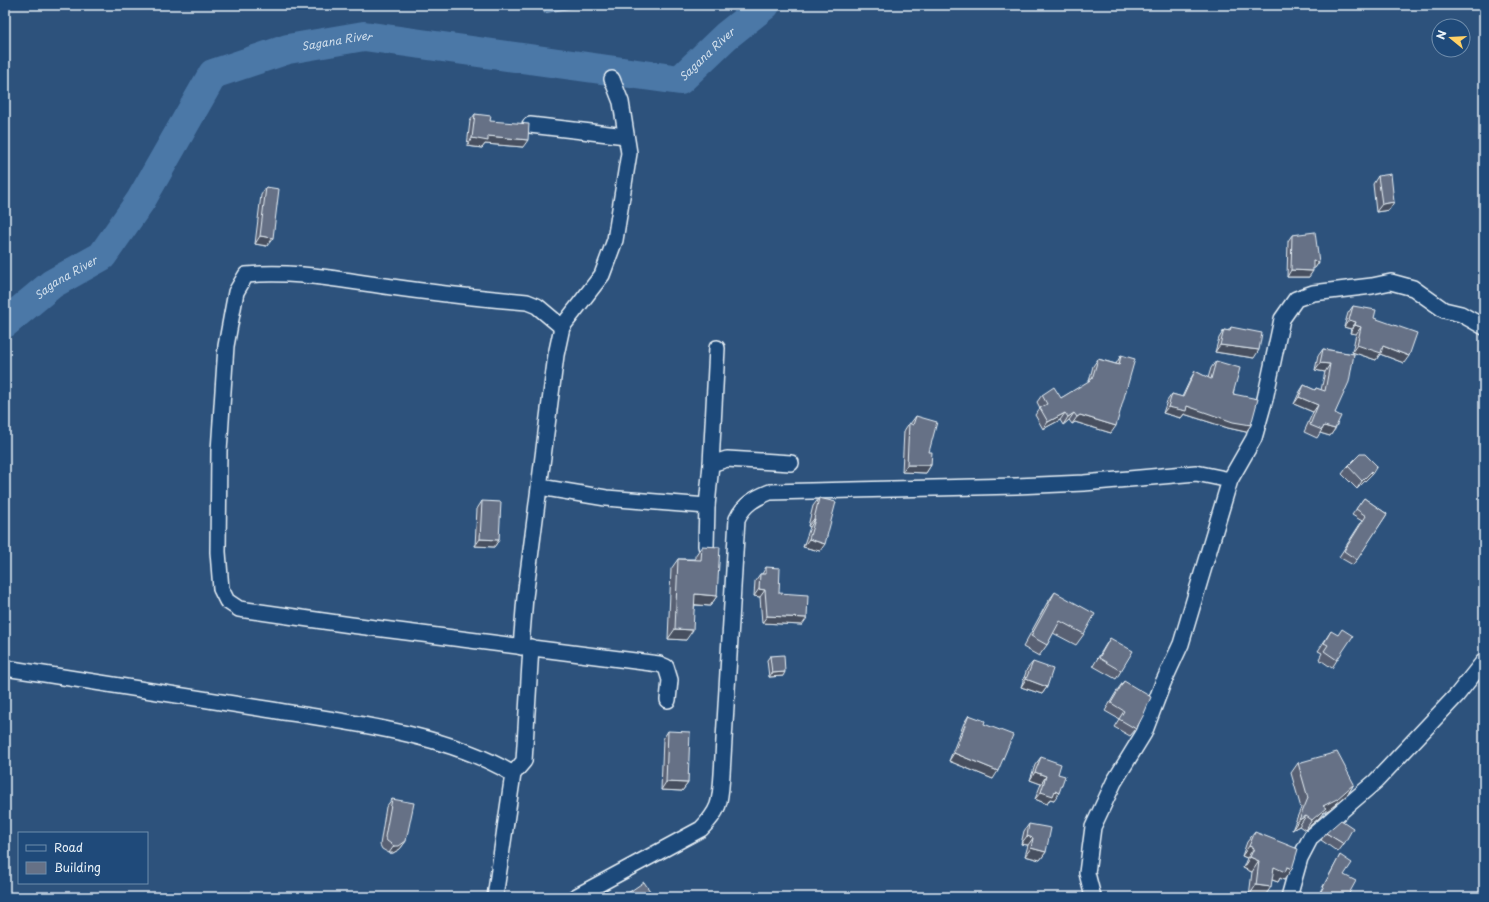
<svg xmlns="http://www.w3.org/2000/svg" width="1489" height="902" viewBox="0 0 1489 902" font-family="'Playpen Sans',sans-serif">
<defs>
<pattern id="water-waves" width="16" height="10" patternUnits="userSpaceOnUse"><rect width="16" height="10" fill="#4c78a7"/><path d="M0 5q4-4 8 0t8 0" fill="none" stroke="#49627d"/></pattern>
</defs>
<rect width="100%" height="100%" fill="#2d527c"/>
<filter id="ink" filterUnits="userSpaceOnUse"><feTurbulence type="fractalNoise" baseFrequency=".025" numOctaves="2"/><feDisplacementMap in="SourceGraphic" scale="8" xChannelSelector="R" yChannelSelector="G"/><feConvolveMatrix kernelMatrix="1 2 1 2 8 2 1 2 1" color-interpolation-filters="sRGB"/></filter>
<g filter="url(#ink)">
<!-- water -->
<polygon fill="url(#water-waves)" stroke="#8aa8c7" points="547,5 587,5 544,13"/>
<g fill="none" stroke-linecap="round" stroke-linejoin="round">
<!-- river -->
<path stroke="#4c78a7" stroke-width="30" id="s1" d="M 5,323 L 52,284 L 102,256 L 141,200 L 213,74 L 288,49 L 364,36 L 680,80 L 726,36 L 765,5"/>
<defs>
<g id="minor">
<polyline points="530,125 626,136"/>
<path d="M 562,327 L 537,306 L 527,302 C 480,298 432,293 385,286 C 340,280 293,270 246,275 L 236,292 L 226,346 L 219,451 L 218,552 L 221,589 L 227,601 L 239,609 L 351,625 L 659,664 L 666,667 L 670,680 L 668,700"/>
<polyline points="711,464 727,459 791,463"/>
<polyline points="540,487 606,498 707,506"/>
<polyline points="706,546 707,506 711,464 717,348"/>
<polyline points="521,647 525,597 556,355 562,327 602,275 615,240 629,153 621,102 612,79"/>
<path d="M 5,668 C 90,681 175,695 259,708 C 338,721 445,732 513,774"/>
<polyline points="495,897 513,774 524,761 531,647"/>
<path d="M 575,897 L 701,829 C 721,809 720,801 722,774 L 737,519 C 744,504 755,498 770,492 L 1016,486 L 1084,483 L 1196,473 L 1230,480"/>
<polyline points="1093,897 1087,873 1093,827 1114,782 1144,733 1163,683 1181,644 1230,480 1254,438 1265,399 1282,319 1296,299 1313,293 1372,286 1391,282 1413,288 1444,310 1461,314 1484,327"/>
<polyline points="1289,897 1300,858 1311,837 1376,781 1457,695 1484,661"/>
</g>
</defs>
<!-- minor casing -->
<use href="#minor" stroke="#e8f1f8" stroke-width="18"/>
<!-- minor -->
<use href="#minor" stroke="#1f4a7a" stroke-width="15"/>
</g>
<!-- wall -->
<g fill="#586173" stroke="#e8f1f8">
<polygon points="475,114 490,121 523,147 485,144 482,148 467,146 470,121"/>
<polygon points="1378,176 1389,210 1376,212 1373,184"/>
<polygon points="266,187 267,246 255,244 261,195"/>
<polygon points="1292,235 1319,262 1315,268 1313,268 1309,277 1287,277 1288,241"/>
<polygon points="1353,306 1374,318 1404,363 1380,354 1376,360 1352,352 1356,334 1350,333 1351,329 1344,327 1348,313"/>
<polygon points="1231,327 1254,358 1215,352 1219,338 1224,330 1228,331"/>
<polygon points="1323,349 1354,354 1335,413 1335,429 1330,436 1320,433 1317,438 1304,432 1313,412 1294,404 1299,393 1304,385 1315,390 1316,388 1321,390 1325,372 1315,370 1318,356"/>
<polygon points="1121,355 1111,433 1075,422 1072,424 1069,420 1063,425 1060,420 1043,429 1035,415 1040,408 1037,402 1042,395 1061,398 1089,382 1093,366 1098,359 1116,364"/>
<polygon points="1216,361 1251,425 1246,432 1228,428 1184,414 1181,418 1163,413 1167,401 1172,394 1182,397 1191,378 1195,371 1208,378 1211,368"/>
<polygon points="916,416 929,452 931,465 926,473 902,472 904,431 909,423 910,424"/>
<polygon points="1348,466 1372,474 1357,489 1342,474"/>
<polygon points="819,498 820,551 803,547 810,527 808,526 813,506"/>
<polygon points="1364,498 1387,514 1353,565 1339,557 1362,521 1352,515"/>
<polygon points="482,501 499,540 494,547 475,546 477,509"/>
<polygon points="702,546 717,596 710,606 695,605 686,640 668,639 671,569 678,559 695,559 695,556"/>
<polygon points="766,567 779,593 802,625 762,623 760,597 754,596 755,581 760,574 762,574"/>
<polygon points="1055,592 1084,634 1076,645 1053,633 1047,645 1039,656 1023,647 1047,603"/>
<polygon points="1331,631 1337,660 1332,668 1319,659 1322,653 1318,651"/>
<polygon points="1110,638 1121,671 1116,679 1093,666 1105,646"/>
<polygon points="770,656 783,676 769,677 767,660"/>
<polygon points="1033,662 1047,687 1042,694 1021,687 1027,669"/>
<polygon points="1124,681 1136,729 1130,736 1114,727 1119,719 1105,711 1118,689"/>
<polygon points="969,715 984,724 993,779 949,761 964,723"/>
<polygon points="668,731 688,783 682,791 661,790 663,739"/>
<polygon points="1041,757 1058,774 1054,800 1050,799 1047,804 1035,799 1041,784 1030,780 1035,765"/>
<polygon points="1298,763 1354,784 1348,794 1330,809 1323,813 1319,818 1305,830 1299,826 1292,830 1301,808 1291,773"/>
<polygon points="392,799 406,841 400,849 393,853 389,853 382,849 380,845 386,807"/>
<polygon points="1029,824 1046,852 1040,860 1025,856 1028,845 1021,844 1024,831"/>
<polygon points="1255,832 1284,880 1280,878 1278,882 1272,880 1249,896 1252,872 1243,868 1247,858 1242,856 1247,842"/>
<polygon points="1326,833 1344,844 1338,852 1321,840"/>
<polygon points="1340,855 1347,897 1314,897 1317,897 1336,863"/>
</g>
<!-- shaded-wall -->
<g fill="#474f5e" stroke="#e8f1f8">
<polygon points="488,136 528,140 523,147 485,144 482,148 467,146 472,138"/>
<polygon points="1394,202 1389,210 1376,212 1382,204"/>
<polygon points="260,236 273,238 267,246 255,244"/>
<polygon points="1313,261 1319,262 1315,268 1309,267"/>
<polygon points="1291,270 1313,271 1309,277 1287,277"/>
<polygon points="1349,320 1356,322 1351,329 1344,327"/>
<polygon points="1355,325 1361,327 1356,334 1350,333"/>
<polygon points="1220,345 1259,350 1254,358 1215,352"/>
<polygon points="1357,345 1383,346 1409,356 1404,363 1380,354 1376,360 1352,352"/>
<polygon points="1320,363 1330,364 1325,372 1315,370"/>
<polygon points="1299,397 1318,405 1313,412 1294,404"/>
<polygon points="1187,406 1251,425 1246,432 1228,428 1184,414 1181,418 1163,413 1168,407"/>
<polygon points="1065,413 1060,420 1043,429 1048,422"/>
<polygon points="1074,413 1069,420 1063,425 1068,417"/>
<polygon points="1080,415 1116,426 1111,433 1075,422 1072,424 1077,417"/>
<polygon points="1324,426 1335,429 1330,436 1320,433"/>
<polygon points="907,465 931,465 926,473 902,472"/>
<polygon points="1377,466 1372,474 1357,489 1362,481"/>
<polygon points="814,519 815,519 810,527 808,526"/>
<polygon points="480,539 499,540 494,547 475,546"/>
<polygon points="809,539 825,544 820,551 803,547"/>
<polygon points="759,589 765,590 760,597 754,596"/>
<polygon points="695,594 717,596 710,606 688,604"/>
<polygon points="767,616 807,618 802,625 762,623"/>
<polygon points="675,629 693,630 686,640 668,639"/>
<polygon points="785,672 783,676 769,677 772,673"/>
<polygon points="1026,679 1047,687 1042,694 1021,687"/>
<polygon points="954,753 998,771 993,779 949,761"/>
<polygon points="1035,772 1046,776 1041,784 1030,780"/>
<polygon points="666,782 688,783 682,791 661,790"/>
<polygon points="1354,784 1348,794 1330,809 1323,813 1319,818 1305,830 1312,820 1323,806"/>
<polygon points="1055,791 1059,793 1054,800 1050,799 1047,804 1035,799 1041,792"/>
<polygon points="1306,816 1299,826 1292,830 1299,820"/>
<polygon points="1027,836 1033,838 1028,845 1021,844"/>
<polygon points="406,841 400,849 393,853 389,853 394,846"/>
<polygon points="1249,846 1254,848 1247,858 1242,856"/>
<polygon points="1031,848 1046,852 1040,860 1025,856"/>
<polygon points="1250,857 1259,861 1252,872 1243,868"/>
<polygon points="1274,867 1287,867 1292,869 1284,880 1280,878 1278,882 1267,878"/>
<polygon points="1256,885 1271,887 1264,897 1249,896"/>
</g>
<!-- building -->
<g fill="#667186" stroke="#e8f1f8">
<polygon points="475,114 491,116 490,121 529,124 528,140 488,136 488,141 472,138"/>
<polygon points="1391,174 1394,202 1382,204 1378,176"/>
<polygon points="266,187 279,189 273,238 260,236"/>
<polygon points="1315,232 1319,262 1313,261 1313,271 1291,270 1292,235"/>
<polygon points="1353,306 1376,310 1374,318 1417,333 1409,356 1383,346 1381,353 1357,345 1361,327 1355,325 1356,322 1349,320"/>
<polygon points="1231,327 1262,333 1259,350 1220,345 1224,330 1230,331"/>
<polygon points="1323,349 1354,354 1349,382 1335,413 1341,416 1335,429 1324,426 1322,430 1310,425 1318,405 1299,397 1304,385 1315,390 1316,388 1325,391 1330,364 1320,363"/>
<polygon points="1121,355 1135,359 1116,426 1080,415 1077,417 1074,413 1068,417 1065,413 1048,422 1040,408 1047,404 1042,395 1054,387 1061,398 1092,379 1098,359 1119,365"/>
<polygon points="1216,361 1240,368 1233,394 1258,399 1251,425 1233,422 1187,406 1186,411 1168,407 1172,394 1183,397 1195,371 1211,379"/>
<polygon points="916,416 937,422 929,452 932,452 931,465 907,465 909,423 913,425"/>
<polygon points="1360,454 1365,454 1377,466 1362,481 1348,466"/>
<polygon points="819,498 836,502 825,544 809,539 815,519 814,519"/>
<polygon points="1364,498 1387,514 1357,560 1344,551 1366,516 1356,509"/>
<polygon points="482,501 501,502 499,540 480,539"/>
<polygon points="702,546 720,547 717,596 695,594 693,630 675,629 678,559 701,560"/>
<polygon points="766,567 780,568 779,593 808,595 807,618 767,616 765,590 759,589 760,574 766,574"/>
<polygon points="1055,592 1095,614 1084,634 1060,621 1047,645 1031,636"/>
<polygon points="1342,629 1353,636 1337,660 1324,651 1328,645 1324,643 1331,631 1338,635"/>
<polygon points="1110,638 1133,651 1121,671 1099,658"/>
<polygon points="784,655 785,672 772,673 770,656"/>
<polygon points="1033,662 1053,669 1047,687 1026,679"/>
<polygon points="1124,681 1151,697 1143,716 1136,729 1119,719 1124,711 1111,703"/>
<polygon points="969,715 985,721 984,724 1013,735 998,771 954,753"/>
<polygon points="668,731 690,732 688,783 666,782"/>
<polygon points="1337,752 1354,784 1337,799 1323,806 1326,808 1312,820 1306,816 1299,820 1308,798 1298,763"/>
<polygon points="1041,757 1061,764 1058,774 1065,776 1059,793 1055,791 1053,796 1041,792 1046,776 1035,772"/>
<polygon points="392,799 414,803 406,841 399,846 394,846 387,841 385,837"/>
<polygon points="1341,820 1353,828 1344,844 1326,833"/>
<polygon points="1029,824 1051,828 1046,852 1031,848 1033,838 1027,836"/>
<polygon points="1255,832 1298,849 1292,869 1287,867 1285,872 1274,867 1271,887 1256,885 1259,861 1250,857 1254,848 1249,846"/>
<polygon points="1340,855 1352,863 1344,875 1356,881 1347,897 1318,897"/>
<polygon points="644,882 654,897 622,897"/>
</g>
</g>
<g text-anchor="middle" stroke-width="4" stroke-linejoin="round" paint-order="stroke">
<!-- water labels -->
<g font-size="11" font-style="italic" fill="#d1dfec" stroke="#1f4a7a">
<text dy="4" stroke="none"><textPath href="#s1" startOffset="460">Sagana River</textPath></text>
<text dy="4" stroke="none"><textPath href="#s1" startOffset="844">Sagana River</textPath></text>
<text dy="4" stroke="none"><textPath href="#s1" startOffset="76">Sagana River</textPath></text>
</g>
</g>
<!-- margin -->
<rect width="1489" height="902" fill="none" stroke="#1f4a7a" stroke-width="20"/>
<rect x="10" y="10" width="1469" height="882" fill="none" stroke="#e8f1f8" stroke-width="1.5" filter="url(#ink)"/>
<!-- legend -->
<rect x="18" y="832" width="130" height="52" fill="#1f4a7a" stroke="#6f8dac"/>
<rect x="26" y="845" width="20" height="6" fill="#1f4a7a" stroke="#6f8dac"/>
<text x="54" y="852" font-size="12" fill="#e8f1f8">Road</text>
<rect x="26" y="862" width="20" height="12" fill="#667186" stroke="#6f8dac"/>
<text x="54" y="872" font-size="12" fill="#e8f1f8">Building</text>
<!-- north arrow -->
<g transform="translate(1451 38) rotate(288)"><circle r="19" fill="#1f4a7a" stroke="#6f8dac"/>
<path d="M0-3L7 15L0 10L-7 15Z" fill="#ffd166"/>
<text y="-6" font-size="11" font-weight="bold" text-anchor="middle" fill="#e8f1f8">N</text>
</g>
</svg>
